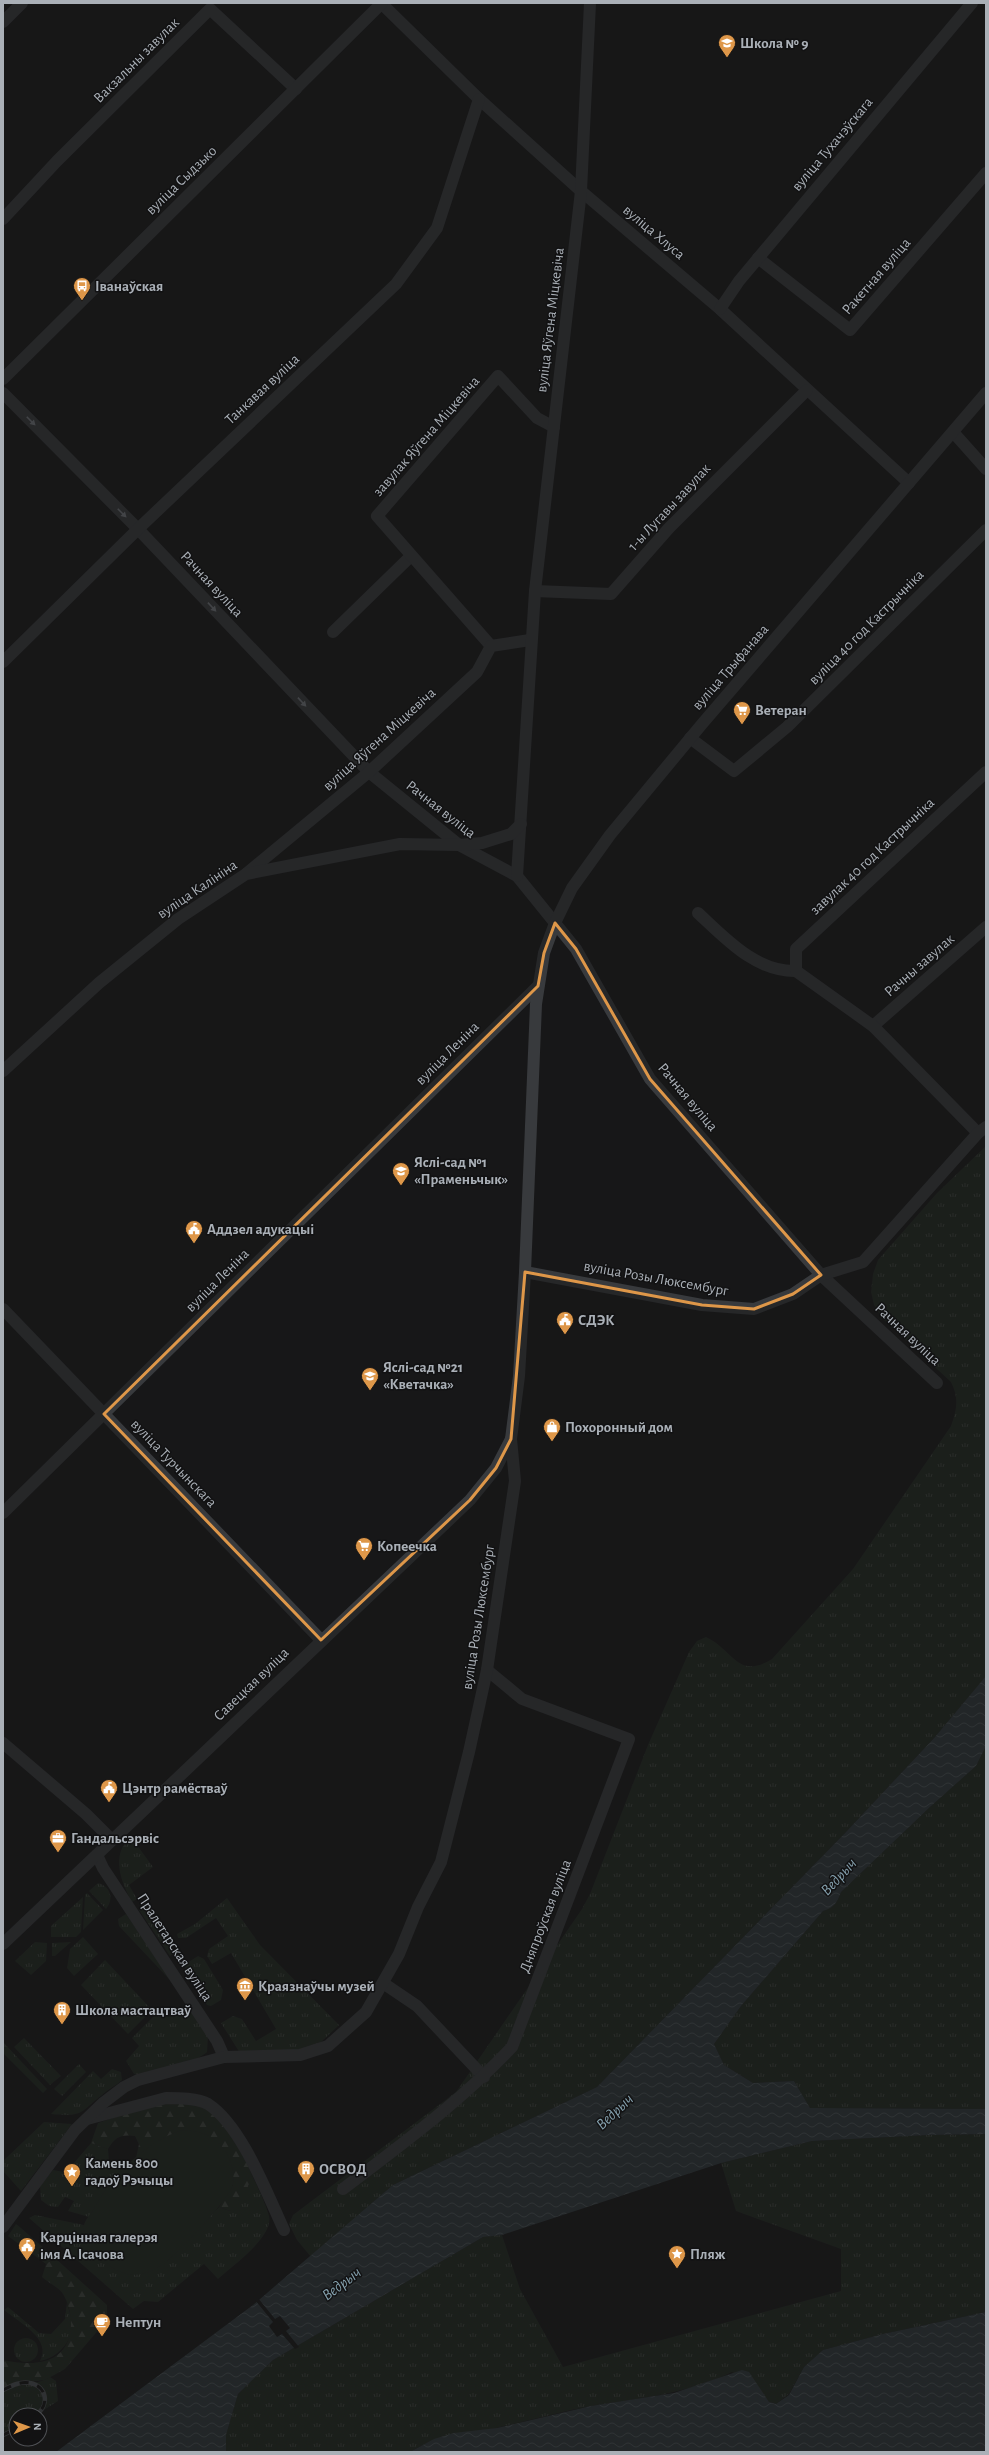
<svg xmlns="http://www.w3.org/2000/svg" width="989" height="2455" viewBox="0 0 989 2455" font-family="'Alegreya Sans',sans-serif">
<defs>
<pattern id="grass-tufts" width="24" height="20" patternUnits="userSpaceOnUse"><rect width="24" height="20" fill="#212821"/><path d="M3 7l-1-3M5 7V3M7 7l1-3M15 17l-1-3M17 17v-4M19 17l1-3" fill="none" stroke="#3f453f"/></pattern>
<pattern id="forest-firs" width="22" height="20" patternUnits="userSpaceOnUse"><rect width="22" height="20" fill="#212821"/><path d="M5 1l3.5 6h-7zM16 11l3.5 6h-7z" fill="#3f453f"/></pattern>
<pattern id="water-waves" width="16" height="10" patternUnits="userSpaceOnUse"><rect width="16" height="10" fill="#30393d"/><path d="M0 5q4-4 8 0t8 0" fill="none" stroke="#4b5357"/></pattern>
</defs>
<rect width="100%" height="100%" fill="#171718"/>
<!-- grass -->
<g fill="url(#grass-tufts)">
<path d="M 986,1146 L 986,1676 L 984,1679 L 935,1737 L 846,1832 L 597,2087 L 393,2185 L 311,2257 L 297,2240 L 289,2224 L 293,2215 L 456,2092 L 582,1909 L 590,1894 L 648,1745 L 689,1652 L 697,1641 L 706,1637 C 734,1650 737,1680 772,1659 L 853,1569 L 951,1426 C 957,1409 959,1398 951,1382 L 883,1319 L 874,1305 L 871,1292 L 873,1274 L 878,1260 L 937,1193 Z"/>
<path d="M 986,1746 L 986,2109 L 810,2108 L 794,2081 L 753,2083 L 724,2065 L 714,2044 L 741,2006 L 823,1911 C 834,1908 837,1903 841,1892 L 930,1807 L 976,1766 Z"/>
<path d="M 131,1837 L 153,1867 L 129,1885 L 137,1899 L 132,1902 C 121,1882 110,1854 131,1837 Z"/>
<path d="M 98,1883 C 111,1887 114,1899 106,1909 L 89,1891 Z"/>
<polygon points="87,1893 103,1910 83,1930 85,1895"/>
<polygon points="83,1897 81,1932 76,1937 51,1937 51,1926"/>
<polygon points="227,1898 260,1945 339,2025 319,2044 301,2050 240,2053 221,2023 233,2016 242,2019 256,2041 276,2029 231,1953 212,1964 207,1956 209,1949 228,1936 216,1918 186,1938 178,1938 177,1934 195,1924"/>
<polygon points="143,1906 175,1952 170,1956 139,1910"/>
<polygon points="126,1914 170,1978 169,1979 119,1926 118,1919"/>
<polygon points="83,1937 98,1954 74,1976 67,1968 70,1949"/>
<polygon points="35,1942 47,1943 46,1961 31,1975 15,1961"/>
<polygon points="71,1942 55,1956 52,1956 52,1943"/>
<polygon points="198,1956 204,1959 223,1990 221,2000 211,2006 207,2005 185,1969 187,1963"/>
<polygon points="105,1960 152,2010 128,2034 81,1985"/>
<path d="M 186,2008 L 190,2008 L 208,2037 L 207,2052 C 197,2062 148,2077 134,2074 L 126,2061 L 139,2046 L 132,2038 L 156,2014 L 164,2014 Z"/>
<polygon points="24,2038 61,2076 50,2085 14,2047"/>
<polygon points="3,2042 47,2089 43,2093 3,2053"/>
<polygon points="79,2064 86,2072 62,2096 54,2089"/>
<path d="M 112,2069 L 121,2072 L 122,2080 C 116,2086 108,2089 102,2095 C 79,2113 84,2117 51,2114 L 93,2071 L 101,2079 Z"/>
<polygon points="44,2122 72,2124 21,2191 3,2171 3,2161"/>
<path d="M 986,2134 L 986,2312 L 883,2334 L 823,2350 L 804,2367 L 789,2394 L 776,2404 L 769,2402 L 759,2390 L 732,2372 C 687,2394 640,2398 591,2406 C 559,2412 528,2421 496,2428 C 463,2435 441,2434 410,2452 L 226,2452 L 226,2435 L 238,2394 L 273,2360 L 483,2237 L 502,2235 L 520,2289 L 563,2367 L 841,2291 L 841,2249 L 736,2211 L 721,2163 L 812,2141 L 928,2135 Z"/>
<polygon points="91,2143 108,2149 109,2161 115,2166 126,2167 109,2185 89,2217 68,2211 74,2201 65,2197 58,2207 49,2206 41,2200 40,2186 53,2170 64,2172 68,2170"/>
<path d="M 252,2175 C 258,2188 265,2202 269,2216 C 274,2237 232,2266 218,2279 L 204,2264 L 158,2302 L 144,2301 L 133,2309 L 29,2218 L 35,2215 L 84,2225 C 85,2242 94,2251 106,2262 L 167,2261 L 219,2207 L 230,2211 Z"/>
<polygon points="16,2224 21,2228 55,2258 46,2264 8,2236"/>
<path d="M 67,2302 C 68,2309 72,2317 72,2323 C 73,2342 57,2358 40,2361 C 52,2339 20,2323 4,2310 L 8,2307 L 39,2333 L 51,2334 L 65,2319 Z"/>
<circle cx="26" cy="2350" r="12"/>
<path d="M 50,2377 L 56,2381 L 58,2401 L 36,2415 L 16,2415 L 16,2426 L 3,2434 L 3,2390 C 21,2381 36,2386 50,2377 Z"/>
</g>
<!-- forest -->
<g fill="url(#forest-firs)">
<path d="M 160,2102 L 206,2106 C 226,2127 241,2147 252,2175 L 242,2202 L 230,2211 L 219,2207 L 233,2185 L 136,2158 L 139,2144 L 135,2136 C 121,2134 115,2137 108,2149 L 91,2143 L 98,2123 Z"/>
<path d="M 55,2258 L 107,2305 L 107,2320 L 65,2369 L 45,2380 L 15,2384 L 3,2390 L 3,2360 C 18,2363 33,2365 48,2360 C 76,2350 75,2314 63,2294 C 60,2288 48,2283 42,2277 L 46,2264 Z"/>
</g>
<!-- park -->
<path fill="#212821" d="M 182,2130 C 191,2131 203,2132 211,2137 C 226,2146 236,2167 233,2184 C 231,2198 179,2252 166,2262 C 159,2267 151,2272 142,2274 C 127,2277 115,2271 104,2261 C 95,2252 82,2239 84,2225 C 85,2220 89,2216 92,2212 C 110,2177 144,2143 182,2130 Z"/>
<!-- water -->
<g fill="url(#water-waves)">
<path d="M 986,1676 L 986,1746 L 976,1766 L 930,1807 L 841,1892 C 837,1903 834,1908 823,1911 L 741,2006 L 714,2044 L 724,2065 L 753,2083 L 794,2081 L 810,2108 L 986,2109 L 986,2134 L 928,2135 L 812,2141 L 721,2163 L 502,2235 L 483,2237 L 273,2360 L 238,2394 L 226,2435 L 226,2452 L 56,2452 L 253,2305 L 393,2185 L 597,2087 L 846,1832 L 935,1737 Z"/>
<polygon points="986,2312 986,2452 410,2452 434,2439 454,2433 497,2428 591,2406 674,2393 742,2370 749,2372 769,2402 776,2404 789,2395 804,2367 823,2350 883,2334"/>
</g>
<!-- pier -->
<polygon fill="#171718" points="258,2298 275,2319 280,2316 290,2328 286,2331 299,2347 295,2349 282,2334 277,2337 269,2326 273,2322 255,2300"/>
<g fill="none" stroke-linecap="round" stroke-linejoin="round">
<!-- minor -->
<g stroke="#383a3d" stroke-width="12">
<polyline points="381,3 479,99 581,191 720,309 909,483"/>
<polyline points="3,22 22,3"/>
<polyline points="3,219 57,161 210,9 296,89"/>
<polyline points="758,258 850,330 986,173"/>
<polyline points="720,309 739,281 972,3"/>
<polyline points="3,379 382,3"/>
<polyline points="3,393 138,529 369,772 459,845 517,876 576,949 650,1079 821,1275 937,1383"/>
<polyline points="953,432 986,469"/>
<polyline points="535,591 611,594 669,528 807,390"/>
<polyline points="333,632 411,556"/>
<polyline points="491,646 377,516 498,376 537,418 554,427"/>
<polyline points="3,662 138,529 396,284 437,228 479,99"/>
<polyline points="690,738 734,771 787,727 986,530"/>
<polyline points="247,873 369,772 477,672 491,646 530,640"/>
<polyline points="517,876 535,591 581,191 590,3"/>
<path d="M 698,913 C 726,939 756,972 796,971"/>
<polyline points="873,1026 986,927"/>
<polyline points="3,1071 99,983 178,919 246,874 400,844 459,845 482,843 511,834 521,824"/>
<polyline points="978,1133 873,1026 796,971 796,949 986,772"/>
<polyline points="525,1272 702,1305 754,1309 793,1294 821,1275 863,1262 978,1133 986,1127"/>
<polyline points="3,1309 321,1640"/>
<polyline points="3,1513 538,986"/>
<polyline points="3,1743 86,1814 112,1840"/>
<polyline points="97,1855 103,1868 217,2041 224,2057"/>
<polyline points="3,1944 470,1500 496,1468 511,1439"/>
<polyline points="383,1983 417,2006 484,2077"/>
<path d="M 87,2119 L 166,2098 C 178,2098 198,2098 208,2104 C 242,2126 267,2194 284,2230"/>
<path d="M 343,2189 C 402,2144 461,2101 512,2047 L 629,1739 L 522,1699 L 487,1670"/>
<polyline points="3,2227 75,2130 103,2103 124,2087 138,2080 224,2057 300,2055 328,2046 366,2012 399,1954 418,1907 441,1862 469,1752 487,1670 515,1481 511,1439 519,1376 525,1272 536,1004 544,953 555,923 572,888 610,835 702,724 986,393"/>
</g>
<defs>
<g id="rail">
<path d="M 3,2390 C 11,2386 20,2381 30,2383 C 47,2386 50,2405 36,2415"/>
<polyline points="3,2435 16,2429"/>
</g>
</defs>
<!-- rail casing -->
<use href="#rail" stroke="#4d5054" stroke-width="4.5"/>
<!-- rail -->
<use href="#rail" stroke="#121213" stroke-width="3" stroke-dasharray="9" stroke-linecap="butt"/>
</g>
<!-- one-way arrows -->
<defs><path id="oneway-solid" d="M-6-.8H1V-3.2L6.5 0L1 3.2V.8H-6Z"/></defs>
<g fill="#777b80">
<use href="#oneway-solid" transform="translate(31 421) rotate(45)"/>
<use href="#oneway-solid" transform="translate(122 513) rotate(45)"/>
<use href="#oneway-solid" transform="translate(212 607) rotate(47)"/>
<use href="#oneway-solid" transform="translate(302 702) rotate(47)"/>
</g>
<!-- marked area -->
<path d="M0 0H989V2455H0ZM 555,923 L 576,949 L 650,1079 L 821,1275 L 793,1294 L 754,1309 L 702,1305 L 525,1272 L 511,1439 L 496,1468 L 470,1500 L 321,1640 L 104,1414 L 538,986 L 544,953 Z" fill="#171718" fill-opacity=".55" fill-rule="evenodd"/>
<path fill="none" stroke="#de9749" stroke-width="3" stroke-linejoin="round" d="M 555,923 L 576,949 L 650,1079 L 821,1275 L 793,1294 L 754,1309 L 702,1305 L 525,1272 L 511,1439 L 496,1468 L 470,1500 L 321,1640 L 104,1414 L 538,986 L 544,953 Z"/>
<!-- icons -->
<defs>
<symbol id="school-pin" viewBox="-11 -11 22 30"><path d="M0 17L-7.5 6A9.5 9.5 0 1 1 7.5 6Z" fill="#de9749" stroke="#121213"/><path d="M0-5L7-2L0 1L-7-2ZM-4 1L0 2.5L4 1V4Q0 6-4 4Z" fill="#fff"/></symbol>
<symbol id="bus-pin" viewBox="-11 -11 22 30"><path d="M0 17L-7.5 6A9.5 9.5 0 1 1 7.5 6Z" fill="#de9749" stroke="#121213"/><path d="M-5-6H5V4H4V6H2V4H-2V6H-4V4H-5ZM-3.5-4V0h7V-4ZM-3.5 1.2v1.5H-2V1.2ZM2 1.2v1.5H3.5V1.2Z" fill="#fff"/></symbol>
<symbol id="supermarket-pin" viewBox="-11 -11 22 30"><path d="M0 17L-7.5 6A9.5 9.5 0 1 1 7.5 6Z" fill="#de9749" stroke="#121213"/><path d="M-6-5.5h2.5l.6 2H6L4.5 2H-2.5L-4.4-4H-6ZM-1.5 3.2a1.3 1.3 0 1 0 .1 0ZM3 3.2a1.3 1.3 0 1 0 .1 0Z" fill="#fff"/></symbol>
<symbol id="civic-pin" viewBox="-11 -11 22 30"><path d="M0 17L-7.5 6A9.5 9.5 0 1 1 7.5 6Z" fill="#de9749" stroke="#121213"/><path d="M-.6-6.5H3V-4.5H.6V-3L4-1V1h2V6H-6V1h2V-1L-.6-3ZM-1.2 2.5V6h2.4V2.5Z" fill="#fff"/></symbol>
<symbol id="shop-pin" viewBox="-11 -11 22 30"><path d="M0 17L-7.5 6A9.5 9.5 0 1 1 7.5 6Z" fill="#de9749" stroke="#121213"/><path d="M-5-2.5h2.3a2.7 3.5 0 0 1 5.4 0H5L5.5 6h-11ZM-1.5-2.5h3a1.5 2.3 0 0 0-3 0Z" fill="#fff"/></symbol>
<symbol id="office-pin" viewBox="-11 -11 22 30"><path d="M0 17L-7.5 6A9.5 9.5 0 1 1 7.5 6Z" fill="#de9749" stroke="#121213"/><path d="M-6-3h4V-5.5h4V-3h4V5H-6ZM-1-4.5V-3h2v-1.5ZM-6 0V1H6V0Z" fill="#fff"/></symbol>
<symbol id="museum-pin" viewBox="-11 -11 22 30"><path d="M0 17L-7.5 6A9.5 9.5 0 1 1 7.5 6Z" fill="#de9749" stroke="#121213"/><path d="M0-6L6-3V-2H-6V-3ZM-5-1h2V3h-2ZM-1-1h2V3h-2ZM3-1h2V3H3ZM-6 4H6V6H-6Z" fill="#fff"/></symbol>
<symbol id="building-pin" viewBox="-11 -11 22 30"><path d="M0 17L-7.5 6A9.5 9.5 0 1 1 7.5 6Z" fill="#de9749" stroke="#121213"/><path d="M-4-6H4V6H1V3H-1V6H-4ZM-2.5-4.3h1.7v1.8h-1.7ZM.8-4.3h1.7v1.8H.8ZM-2.5-1h1.7V.8h-1.7ZM.8-1h1.7V.8H.8Z" fill="#fff"/></symbol>
<symbol id="sight-pin" viewBox="-11 -11 22 30"><path d="M0 17L-7.5 6A9.5 9.5 0 1 1 7.5 6Z" fill="#de9749" stroke="#121213"/><path d="M0-6L1.8-2.2L6-1.7L2.9 1.2L3.7 5.4L0 3.3L-3.7 5.4L-2.9 1.2L-6-1.7L-1.8-2.2Z" fill="#fff"/></symbol>
<symbol id="cafe-pin" viewBox="-11 -11 22 30"><path d="M0 17L-7.5 6A9.5 9.5 0 1 1 7.5 6Z" fill="#de9749" stroke="#121213"/><path d="M-5.5-4.5H6V0H3Q3 3.5 0 3.5H-2.5Q-5.5 3.5-5.5 0ZM3-3.2v2h1.7v-2ZM-6 4.5H4V6H-6Z" fill="#fff"/></symbol>
</defs>
<g fill-rule="evenodd">
<use href="#school-pin" x="717" y="33" width="20" height="27"/>
<use href="#bus-pin" x="72" y="276" width="20" height="27"/>
<use href="#supermarket-pin" x="732" y="700" width="20" height="27"/>
<use href="#school-pin" x="391" y="1161" width="20" height="27"/>
<use href="#civic-pin" x="184" y="1219" width="20" height="27"/>
<use href="#civic-pin" x="555" y="1310" width="20" height="27"/>
<use href="#school-pin" x="360" y="1366" width="20" height="27"/>
<use href="#shop-pin" x="542" y="1417" width="20" height="27"/>
<use href="#supermarket-pin" x="354" y="1536" width="20" height="27"/>
<use href="#civic-pin" x="99" y="1778" width="20" height="27"/>
<use href="#office-pin" x="48" y="1828" width="20" height="27"/>
<use href="#museum-pin" x="235" y="1976" width="20" height="27"/>
<use href="#building-pin" x="52" y="2000" width="20" height="27"/>
<use href="#building-pin" x="296" y="2159" width="20" height="27"/>
<use href="#sight-pin" x="62" y="2162" width="20" height="27"/>
<use href="#civic-pin" x="17" y="2236" width="20" height="27"/>
<use href="#sight-pin" x="667" y="2244" width="20" height="27"/>
<use href="#cafe-pin" x="92" y="2312" width="20" height="27"/>
</g>
<g text-anchor="middle" stroke-width="3" stroke-linejoin="round" paint-order="stroke">
<!-- poi labels -->
<g font-size="15" font-weight="bold" fill="#aab0b7" stroke="#121213" text-anchor="start">
<text x="740" y="48">Школа № 9</text>
<text x="95" y="291">Іванаўская</text>
<text x="755" y="715">Ветеран</text>
<text x="414" y="1167">Яслі-сад №1<tspan x="414" dy="17">«Праменьчык»</tspan></text>
<text x="207" y="1234">Аддзел адукацыі</text>
<text x="578" y="1325">СДЭК</text>
<text x="383" y="1372">Яслі-сад №21<tspan x="383" dy="17">«Кветачка»</tspan></text>
<text x="565" y="1432">Похоронный дом</text>
<text x="377" y="1551">Копеечка</text>
<text x="122" y="1793">Цэнтр рамёстваў</text>
<text x="71" y="1843">Гандальсэрвіс</text>
<text x="258" y="1991">Краязнаўчы музей</text>
<text x="75" y="2015">Школа мастацтваў</text>
<text x="85" y="2168">Камень 800<tspan x="85" dy="17">гадоў Рэчыцы</tspan></text>
<text x="319" y="2174">ОСВОД</text>
<text x="40" y="2242">Карцінная галерэя<tspan x="40" dy="17">імя А. Ісачова</tspan></text>
<text x="690" y="2259">Пляж</text>
<text x="115" y="2327">Нептун</text>
</g>
<!-- street labels -->
<g font-size="15" fill="#aab0b7" stroke="#121213">
<text transform="translate(136 60) rotate(-45)" y="5">Вакзальны завулак</text>
<text transform="translate(832 144) rotate(-50)" y="5">вуліца Тухачэўскага</text>
<text transform="translate(181 180) rotate(-44)" y="5">вуліца Сыдзько</text>
<text transform="translate(654 232) rotate(40)" y="5">вуліца Хлуса</text>
<text transform="translate(876 276) rotate(-49)" y="5">Ракетная вуліца</text>
<text transform="translate(550 320) rotate(-83)" y="5">вуліца Яўгена Міцкевіча</text>
<text transform="translate(262 389) rotate(-43)" y="5">Танкавая вуліца</text>
<text transform="translate(426 436) rotate(-49)" y="5">завулак Яўгена Міцкевіча</text>
<text transform="translate(669 507) rotate(-47)" y="5">1-ы Лугавы завулак</text>
<text transform="translate(212 584) rotate(47)" y="5">Рачная вуліца</text>
<text transform="translate(866 627) rotate(-45)" y="5">вуліца 40 год Кастрычніка</text>
<text transform="translate(730 667) rotate(-49)" y="5">вуліца Трыфанава</text>
<text transform="translate(379 739) rotate(-42)" y="5">вуліца Яўгена Міцкевіча</text>
<text transform="translate(441 809) rotate(38)" y="5">Рачная вуліца</text>
<text transform="translate(872 856) rotate(-43)" y="5">завулак 40 год Кастрычніка</text>
<text transform="translate(197 889) rotate(-34)" y="5">вуліца Калініна</text>
<text transform="translate(919 965) rotate(-41)" y="5">Рачны завулак</text>
<text transform="translate(447 1053) rotate(-45)" y="5">вуліца Леніна</text>
<text transform="translate(688 1097) rotate(50)" y="5">Рачная вуліца</text>
<text transform="translate(656 1278) rotate(10)" y="5">вуліца Розы Люксембург</text>
<text transform="translate(217 1280) rotate(-45)" y="5">вуліца Леніна</text>
<text transform="translate(908 1334) rotate(43)" y="5">Рачная вуліца</text>
<text transform="translate(174 1463) rotate(46)" y="5">вуліца Турчынскага</text>
<text transform="translate(478 1617) rotate(-81)" y="5">вуліца Розы Люксембург</text>
<text transform="translate(251 1684) rotate(-44)" y="5">Савецкая вуліца</text>
<text transform="translate(545 1916) rotate(-69)" y="5">Дняпроўская вуліца</text>
<text transform="translate(175 1947) rotate(57)" y="5">Пралетарская вуліца</text>
</g>
<!-- water labels -->
<g font-size="16" font-style="italic" fill="#85a1ae" stroke="#121213">
<text transform="translate(838 1876) rotate(-47)" y="6">Ведрыч</text>
<text transform="translate(614 2111) rotate(-43)" y="6">Ведрыч</text>
<text transform="translate(341 2283) rotate(-37)" y="6">Ведрыч</text>
</g>
</g>
<!-- border -->
<rect width="989" height="2455" fill="none" stroke="#aab0b7" stroke-width="8"/>
<!-- north arrow -->
<g transform="translate(28 2427) rotate(88)"><circle r="19" fill="#121213" stroke="#4f5155"/>
<path d="M0-3L7 15L0 10L-7 15Z" fill="#de9749"/>
<text y="-6" font-size="11" font-weight="bold" text-anchor="middle" fill="#aab0b7">N</text>
</g>
</svg>
